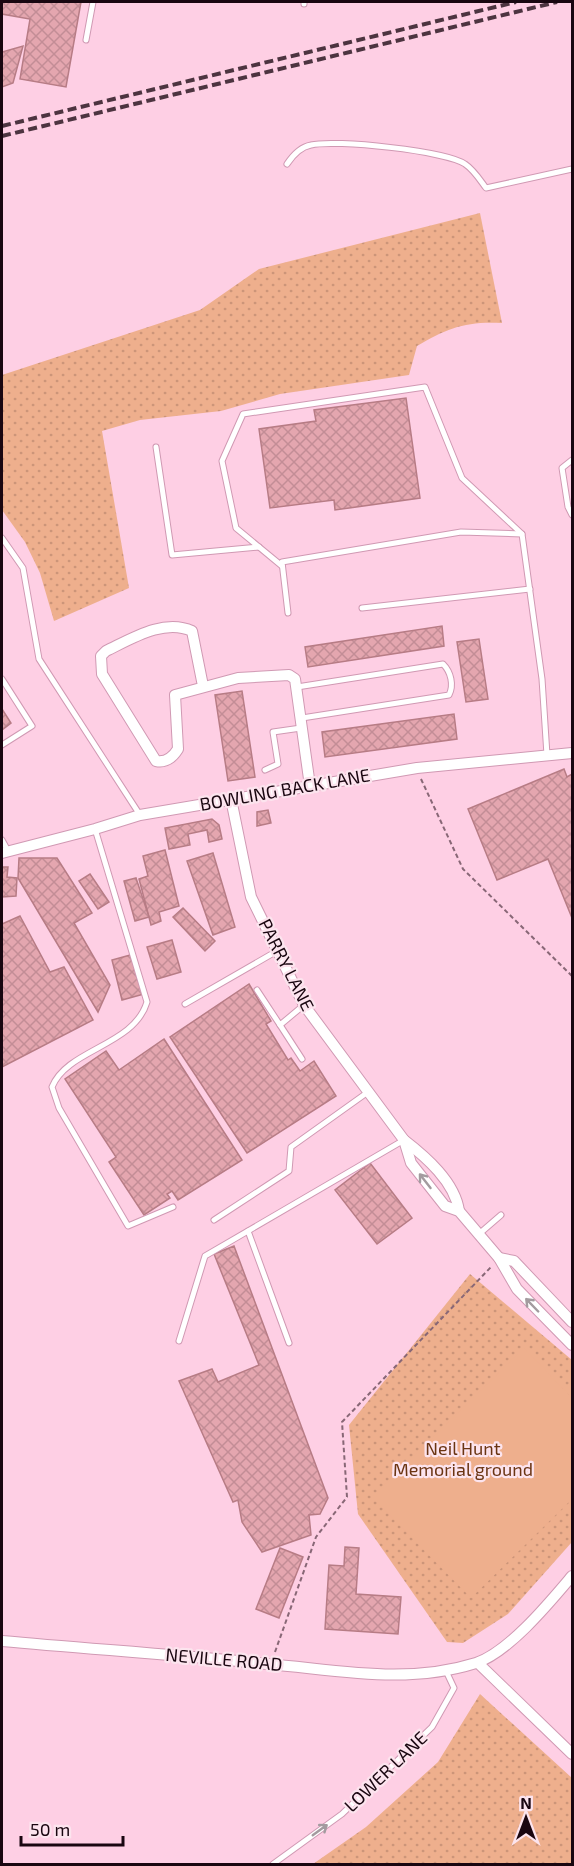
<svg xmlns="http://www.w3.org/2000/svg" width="574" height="1866" viewBox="0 0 574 1866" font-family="'Exo 2',sans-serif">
<defs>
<pattern id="green-dots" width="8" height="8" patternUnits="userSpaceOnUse" patternTransform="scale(1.5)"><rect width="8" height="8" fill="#eeaf8d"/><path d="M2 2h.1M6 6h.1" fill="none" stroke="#cc9579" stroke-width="1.8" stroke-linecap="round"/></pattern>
<pattern id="building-cross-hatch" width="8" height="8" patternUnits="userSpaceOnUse" patternTransform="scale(1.5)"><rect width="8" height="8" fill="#e4a6af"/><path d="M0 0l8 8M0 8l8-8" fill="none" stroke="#c38d96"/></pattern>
</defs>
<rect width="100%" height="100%" fill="#fecfe4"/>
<!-- green -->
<g fill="url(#green-dots)">
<path d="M 480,213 L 502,323 C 466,321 447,328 417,346 L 409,375 L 280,394 L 221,411 L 140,420 L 102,431 L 129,588 L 54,621 L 40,573 L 25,542 L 2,510 L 2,375 L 200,310 L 259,269 Z"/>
<polygon points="470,1274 572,1360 572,1542 508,1614 463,1643 447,1642 358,1514 349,1425"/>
<polygon points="480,1694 572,1778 572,1864 313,1864 366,1827 438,1762"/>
</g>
<!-- pitch -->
<polygon fill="#eeaf8d" points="524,1348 572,1398 572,1499 471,1598 372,1497"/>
<!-- building -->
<g fill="url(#building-cross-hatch)" stroke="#b77c85" stroke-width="1.5">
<polygon points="2,2 81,2 66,87 20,79 30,19 2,14"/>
<polygon points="23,46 13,83 2,87 2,52"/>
<polygon points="406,398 420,498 335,510 334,500 270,508 259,429 316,421 314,410"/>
<polygon points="442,626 444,646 308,667 305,647"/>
<polygon points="479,639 488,699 466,702 457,642"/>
<polygon points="242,691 255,777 228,781 215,695"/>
<polygon points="2,709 11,723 2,730"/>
<polygon points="454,714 457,739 325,757 322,732"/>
<polygon points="564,769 567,777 572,774 572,918 548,859 497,880 468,809"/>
<polygon points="268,810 271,823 257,826 257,812"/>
<polygon points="212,819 219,825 222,839 209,842 207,830 188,834 190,845 169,849 165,828"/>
<polygon points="165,850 179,906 159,912 161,921 151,925 139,879 148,876 143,856"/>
<polygon points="213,853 235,927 213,935 187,861"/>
<polygon points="19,858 57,858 92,913 74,923 110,985 98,1012 18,878"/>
<polygon points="2,867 8,867 7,877 17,878 16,896 2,897"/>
<polygon points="90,874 109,902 98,909 79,881"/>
<polygon points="136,878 149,917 135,921 124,881"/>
<polygon points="183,908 215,941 205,951 173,917"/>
<polygon points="20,916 50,972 64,967 93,1020 2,1067 2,924"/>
<polygon points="172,940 181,972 157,979 147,947"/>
<polygon points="134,954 144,994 122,1000 112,960"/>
<polygon points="249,984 271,1021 266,1024 288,1060 291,1058 300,1071 314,1061 336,1096 247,1153 170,1037"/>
<polygon points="164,1039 242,1160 178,1200 172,1191 167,1194 170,1198 144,1215 109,1162 116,1157 65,1079 106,1051 119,1070"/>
<polygon points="370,1163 412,1218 377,1244 335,1190"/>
<polygon points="234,1246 328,1498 320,1514 309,1515 311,1535 262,1552 242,1522 238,1500 233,1502 179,1381 212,1369 218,1382 259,1365 214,1254"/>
<polygon points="345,1547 359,1548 356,1594 401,1597 398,1634 325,1629 329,1565 344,1566"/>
<polygon points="280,1548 303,1557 279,1618 256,1609"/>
</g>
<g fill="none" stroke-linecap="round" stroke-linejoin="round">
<defs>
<g id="service">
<polyline points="304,4 304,2"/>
<polyline points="86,40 93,2"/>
<path d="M 287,164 C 293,155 300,147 311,145 C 334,139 447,151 465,164 C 474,170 480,180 486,188 L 572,169"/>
<polyline points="156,447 172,555 259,547"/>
<polyline points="572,460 562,468 568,507 572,515"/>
<polyline points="2,538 23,568 39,659 140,815"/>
<polyline points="282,566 236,528 222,461 243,414 425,387 462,478 522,534 542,679 547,755"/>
<polyline points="362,608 530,589"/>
<polyline points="288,613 282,562 461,532 522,534"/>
<polyline points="2,679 32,726 2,745"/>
<path d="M 297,687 L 443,664 C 451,672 454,685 449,695 L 302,718"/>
<polyline points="265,770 278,764 273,732 301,728"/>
<path d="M 95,829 L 147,1002 C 134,1046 67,1049 52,1087 L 59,1108 L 128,1226 L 173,1207"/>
<polyline points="2,840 8,851"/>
<polyline points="257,990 280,1025 304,1005"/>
<polyline points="185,1004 277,951"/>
<polyline points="280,1025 302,1059"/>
<polyline points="214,1220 289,1171 291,1147 368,1092"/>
<polyline points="248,1231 289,1343"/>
<polyline points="479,1234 501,1215"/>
<polyline points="179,1341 205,1256 404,1140"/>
<polyline points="273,1864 342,1814 432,1727 454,1688 446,1671"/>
</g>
<g id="minor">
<path d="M 203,686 L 192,631 C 164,618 131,639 106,651 L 101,656 L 102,674 L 156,761 C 166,763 173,757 178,749 L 175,695 L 238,678 L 289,675 L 295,679 L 310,786"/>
<path d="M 231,799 L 251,897 L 304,1005 L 404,1140 C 426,1157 455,1182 459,1211"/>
<polyline points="2,853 95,829 140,815 417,768 572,753"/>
<polyline points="404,1140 411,1163 445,1206 459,1211 499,1258 517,1289 572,1345"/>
<polyline points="499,1258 514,1261 572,1322"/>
<path d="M 2,1641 C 90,1649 180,1655 268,1664 C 338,1670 406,1685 476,1663 C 509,1652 550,1602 572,1576"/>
<polyline points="478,1663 572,1754"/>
</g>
</defs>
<!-- service casing -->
<use href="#service" stroke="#d099b3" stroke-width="7"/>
<!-- minor casing -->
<use href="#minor" stroke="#d099b3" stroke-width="12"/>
<!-- path -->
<g stroke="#886776" stroke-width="2" stroke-dasharray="4.5 3" stroke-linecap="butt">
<polyline points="421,779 463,869 572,976"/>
<polyline points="275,1652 316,1537 347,1497 342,1422 491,1267"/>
</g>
<!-- service -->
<use href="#service" stroke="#fff" stroke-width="5"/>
<!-- minor -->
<use href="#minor" stroke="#fff" stroke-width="10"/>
<!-- rail -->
<g stroke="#4d3440" stroke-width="4" stroke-dasharray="9 4.5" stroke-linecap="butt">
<polyline points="2,126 516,2"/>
<polyline points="2,136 557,2"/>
</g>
</g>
<!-- one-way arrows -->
<defs><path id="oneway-shaft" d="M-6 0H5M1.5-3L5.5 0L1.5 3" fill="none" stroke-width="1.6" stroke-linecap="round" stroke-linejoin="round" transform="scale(1.5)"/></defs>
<g stroke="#a39b9f">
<use href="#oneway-shaft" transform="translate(425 1181) rotate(-128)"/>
<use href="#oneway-shaft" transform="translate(532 1305) rotate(-134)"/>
<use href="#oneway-shaft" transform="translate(320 1830) rotate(-36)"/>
</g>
<g text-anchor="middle" stroke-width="4.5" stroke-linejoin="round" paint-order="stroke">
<!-- street labels -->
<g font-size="18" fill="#190610" stroke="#fce4ee">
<text transform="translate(285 790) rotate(-10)" y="6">BOWLING BACK LANE</text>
<text transform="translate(286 965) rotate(63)" y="6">PARRY LANE</text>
<text transform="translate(224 1660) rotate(5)" y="6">NEVILLE ROAD</text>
<text transform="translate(386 1772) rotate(-44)" y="6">LOWER LANE</text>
</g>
<!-- park labels -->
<g font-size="18" fill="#6a3412" stroke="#fce4ee">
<text x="463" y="1455">Neil Hunt<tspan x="463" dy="21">Memorial ground</tspan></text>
</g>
</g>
<!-- border -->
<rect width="574" height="1866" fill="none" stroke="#190610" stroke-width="6"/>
<!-- north arrow -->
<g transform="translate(526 1818)" stroke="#fce4ee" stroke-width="4.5" paint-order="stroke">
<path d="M0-4.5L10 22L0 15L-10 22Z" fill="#190610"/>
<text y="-9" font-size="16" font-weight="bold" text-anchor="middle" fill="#190610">N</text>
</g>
<!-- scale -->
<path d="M21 1836v9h102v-9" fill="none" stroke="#190610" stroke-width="3"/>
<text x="30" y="1836" font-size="18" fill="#190610" stroke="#fce4ee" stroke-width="4.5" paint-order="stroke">50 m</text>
</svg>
